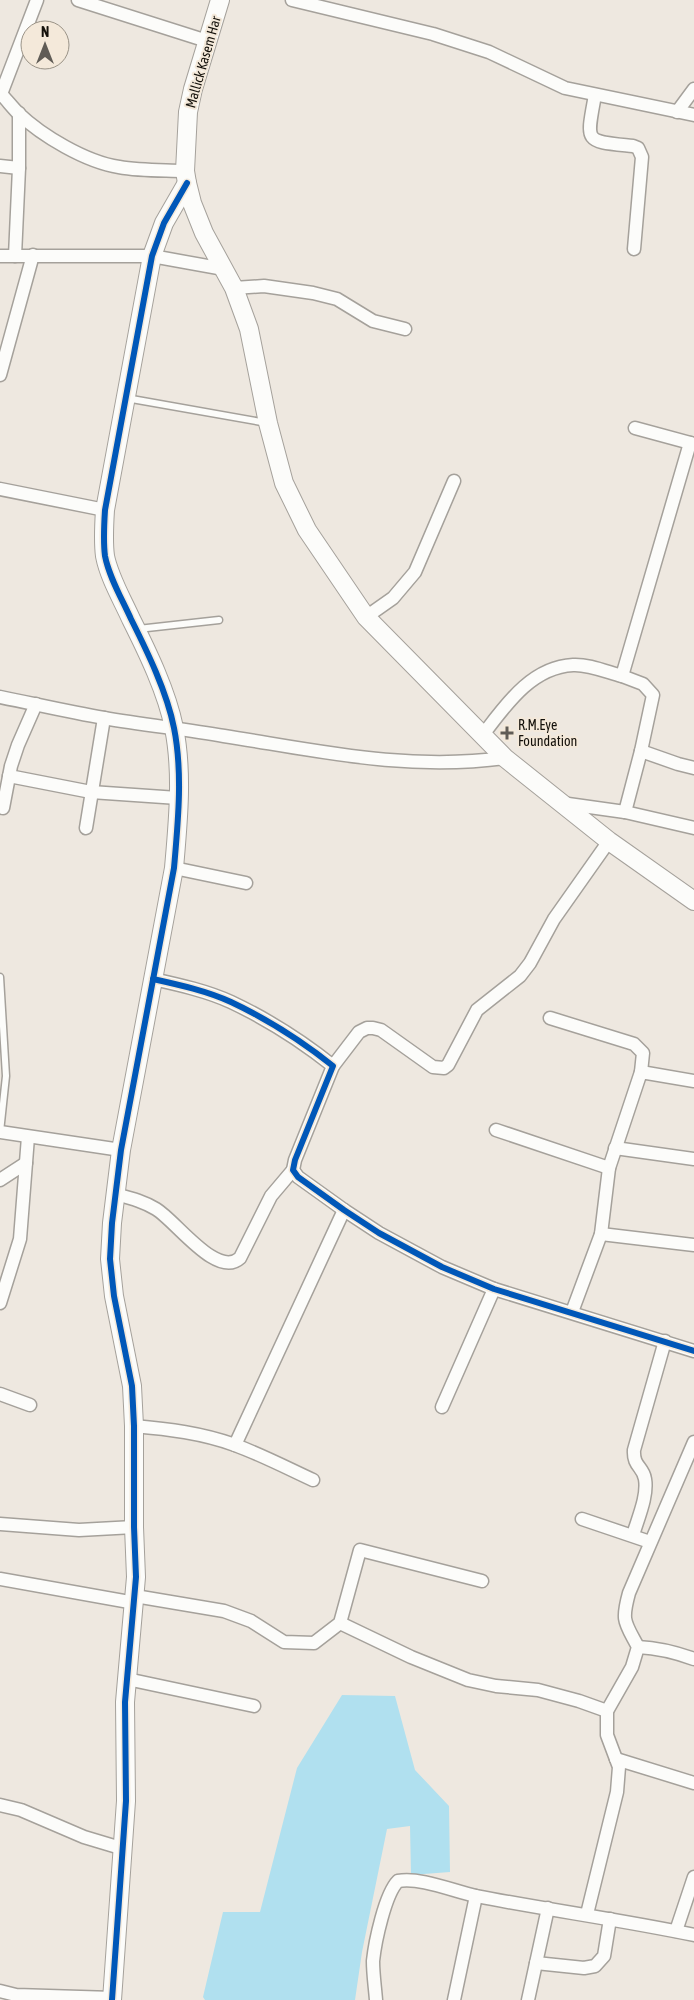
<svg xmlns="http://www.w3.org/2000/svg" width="694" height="2000" viewBox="0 0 694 2000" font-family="'Asap Condensed',sans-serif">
<rect width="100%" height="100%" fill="#eee8e0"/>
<!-- water -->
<polygon fill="#b0e0ef" points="342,1695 395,1696 415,1770 449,1806 450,1872 411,1875 410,1826 387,1829 362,1952 355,2000 205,2000 203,1997 223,1912 260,1912 297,1768"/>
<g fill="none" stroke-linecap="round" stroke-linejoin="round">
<defs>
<g id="lane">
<polyline points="126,398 267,423"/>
<polyline points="138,629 219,620"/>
<polyline points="0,977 6,1076 0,1132"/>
</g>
<g id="street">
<polyline points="78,0 207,41"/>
<polyline points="292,0 433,34 489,52 565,88 694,115"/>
<path d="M 0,93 C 6,99 12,107 18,113 C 42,136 86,162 119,167 C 141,171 163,170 185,171"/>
<polyline points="1,94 37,0"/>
<path d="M 595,95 C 586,144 584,141 633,146 L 638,148 L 642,157 L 634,249"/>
<polyline points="677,112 694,89"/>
<polyline points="0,166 19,168"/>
<polyline points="0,256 152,256 224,269"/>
<polyline points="15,256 19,168 19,113"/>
<polyline points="234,288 264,286 313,293 337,299 373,321 405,329"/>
<polyline points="0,375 33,255"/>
<polyline points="635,428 694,444"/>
<polyline points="0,489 105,510"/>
<polyline points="366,617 393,598 415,572 454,481"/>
<polyline points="622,676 643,684 653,695 641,751 625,812"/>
<path d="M 0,697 C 35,704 69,712 104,718 C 143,725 184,729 224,736 C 320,751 406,771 505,758"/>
<path d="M 482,736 C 505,706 531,667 573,665 C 588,664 607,672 622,676 L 690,443"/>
<polyline points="641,751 678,764 694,768"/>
<polyline points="9,776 91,792 178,798"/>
<polyline points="561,803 625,812 694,828"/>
<polyline points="3,808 11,766 18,745 36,704"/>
<polyline points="86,828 104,718"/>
<polyline points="174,868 246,883"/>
<path d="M 153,979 C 180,985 207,991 231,1002 C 267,1019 303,1042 333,1066 L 295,1160 L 293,1170 L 298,1177 L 344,1210 L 379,1233 L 442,1267 L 494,1289 L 694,1351"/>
<polyline points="550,1018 634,1044 643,1053 641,1072"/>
<polyline points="333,1066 359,1032 367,1028 373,1028 381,1030 433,1067 444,1068 448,1065 477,1010 520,976 530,963 554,919 609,841"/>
<polyline points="496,1130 609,1168"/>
<polyline points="0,1132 121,1150"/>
<polyline points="615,1148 694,1159"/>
<polyline points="0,1180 26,1163"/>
<path d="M 115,1194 C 130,1198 143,1201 156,1209 C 176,1221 217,1279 240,1258 L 271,1196 L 293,1170"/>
<polyline points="601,1234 694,1245"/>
<polyline points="0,1303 20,1239 28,1137"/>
<polyline points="572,1312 601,1234 609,1168 641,1072 694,1081"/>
<polyline points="0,1394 30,1405"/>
<polyline points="442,1407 494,1289"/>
<path d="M 134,1426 C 168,1429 202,1433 235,1445 C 262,1455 287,1468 313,1480"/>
<polyline points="235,1445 344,1210"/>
<polyline points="582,1519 650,1542"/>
<polyline points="0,1524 79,1530 134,1527"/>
<path d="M 633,1535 C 638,1518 648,1496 645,1479 C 643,1466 633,1467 634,1450 L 665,1341"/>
<polyline points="0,1579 135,1603"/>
<polyline points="135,1596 224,1611 251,1621 284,1642 314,1643 340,1623 360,1550 482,1581"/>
<polyline points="340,1623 411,1657 468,1680 496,1686 538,1690 579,1701 607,1711"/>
<path d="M 638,1647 C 658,1648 675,1652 694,1659"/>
<polyline points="127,1679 254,1706"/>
<polyline points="616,1759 694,1783"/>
<polyline points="0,1805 21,1810 84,1837 124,1849"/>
<path d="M 587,1914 L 617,1792 L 619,1767 L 607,1735 L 607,1711 L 632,1667 L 638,1647 C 625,1622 621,1622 629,1593 L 694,1442"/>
<polyline points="676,1931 694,1877"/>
<polyline points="536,1963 584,1968 595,1966 604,1956 610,1919"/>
<polyline points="0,1991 16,1995 113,1998"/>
<path d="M 376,2000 C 375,1987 373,1974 373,1961 C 375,1942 385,1894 398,1881 C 421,1877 453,1891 476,1896 C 548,1910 622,1920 694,1935"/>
<polyline points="454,2000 476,1896"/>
<polyline points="528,2000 548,1908"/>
</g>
<g id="secondary">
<polyline points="220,0 193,89 188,112 185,171 187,183 192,203 204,233 234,288 249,329 268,423 284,483 307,530 366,617 505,758 609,841 694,901"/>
<path d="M 112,2000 L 126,1801 L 125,1702 L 136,1577 L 134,1527 L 134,1426 L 132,1386 L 114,1296 L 110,1259 L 112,1223 L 121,1150 L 174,868 C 178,822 183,773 174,728 C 167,692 147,651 131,619 C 122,599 109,577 105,556 C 103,541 104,526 105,510 L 152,256 L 164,223 L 187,183"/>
</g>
</defs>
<!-- lane casing -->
<use href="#lane" stroke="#a5a19b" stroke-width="9"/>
<!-- street casing -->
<use href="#street" stroke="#a5a19b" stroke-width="15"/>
<!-- secondary casing -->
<use href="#secondary" stroke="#a5a19b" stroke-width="20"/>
<!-- lane -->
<use href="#lane" stroke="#fcfcfa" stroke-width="6"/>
<!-- street -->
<use href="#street" stroke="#fcfcfa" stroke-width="12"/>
<!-- secondary -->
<use href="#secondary" stroke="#fcfcfa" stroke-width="18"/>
<defs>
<g id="cycleway">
<path d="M 153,979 C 180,985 207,991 231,1002 C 267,1019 303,1042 333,1066 L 295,1160 L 293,1170 L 298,1177 L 344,1210 L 379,1233 L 442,1267 L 494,1289 L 694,1351"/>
<path d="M 112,2000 L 126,1801 L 125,1702 L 136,1577 L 134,1527 L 134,1426 L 132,1386 L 114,1296 L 110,1259 L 112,1223 L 121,1150 L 174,868 C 178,822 183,773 174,728 C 167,692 147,651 131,619 C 122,599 109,577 105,556 C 103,541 104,526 105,510 L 152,256 L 164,223 L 187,183"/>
</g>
</defs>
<!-- cycleway casing -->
<use href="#cycleway" stroke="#f4e9da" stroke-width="9"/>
<!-- cycleway -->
<use href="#cycleway" stroke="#0057b8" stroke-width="6"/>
</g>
<!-- markers -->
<path fill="#605c56" stroke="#f4e9da" stroke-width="2" d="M504.5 725.5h5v5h5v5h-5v5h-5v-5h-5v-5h5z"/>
<g text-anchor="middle" stroke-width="4" stroke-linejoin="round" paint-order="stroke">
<!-- street labels -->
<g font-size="14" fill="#14110b" stroke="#f4e9da">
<text transform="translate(203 62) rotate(-74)" y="5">Mallick Kasem Har</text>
</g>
<!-- poi labels -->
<g font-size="14" fill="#14110b" stroke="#f4e9da" text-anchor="start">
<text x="518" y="730">R.M.Eye<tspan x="518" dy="16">Foundation</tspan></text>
</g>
</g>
<!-- north arrow -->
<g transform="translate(45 45)"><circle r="24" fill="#f4e9da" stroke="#9a9387"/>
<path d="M0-4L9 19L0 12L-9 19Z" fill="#605c56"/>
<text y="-8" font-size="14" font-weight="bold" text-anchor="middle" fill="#14110b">N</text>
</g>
</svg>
